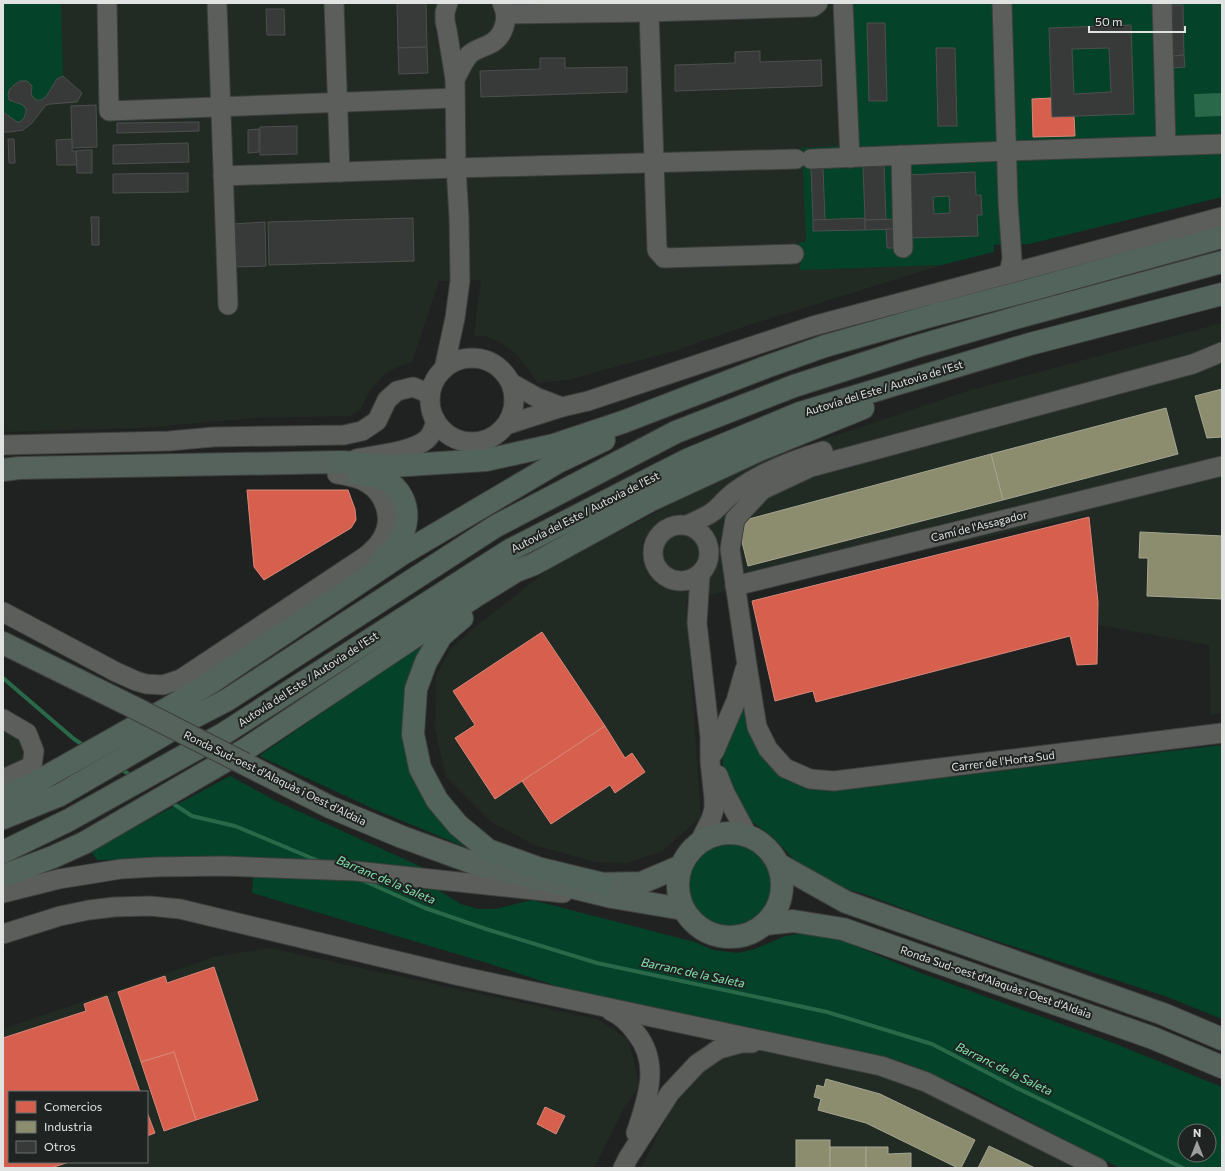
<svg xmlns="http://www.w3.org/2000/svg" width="1225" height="1171" viewBox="0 0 1225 1171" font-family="Commissioner,sans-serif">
<rect width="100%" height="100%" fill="#202221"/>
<!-- built -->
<g fill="#212b24" fill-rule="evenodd">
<polygon points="3,3 835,3 840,147 802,148 807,242 800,242 800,269 942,265 752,324 677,350 568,380 538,383 519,357 509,348 498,341 484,336 474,336 481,280 439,281 412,362 397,367 383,376 370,391 360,410 351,416 255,418 141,428 3,432"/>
<polygon points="1222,323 1222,713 1211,715 1209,645 1098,625 1090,515 686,600 701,817 662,851 627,863 595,862 534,845 490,821 446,777 435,730 436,677 449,651 470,631 553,566 747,465 971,390"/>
<polygon points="3,728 23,739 28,747 23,761 3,771"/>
<path d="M 269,948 L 597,1019 L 628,1039 L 640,1085 L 623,1110 L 594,1168 L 3,1168 L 3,1029 L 214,957 ZM 9,1092 L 147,1092 L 147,1162 L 9,1162 Z"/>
<polygon points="753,1048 899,1079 1074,1168 641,1168 671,1109 712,1062"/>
</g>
<!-- green -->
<g fill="#044229" fill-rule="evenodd">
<path d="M 3,3 L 61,3 L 63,76 C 53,80 48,104 36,100 C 30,98 31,91 32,86 L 9,90 L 8,95 L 9,100 L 23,105 L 26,108 L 24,118 L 20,122 L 13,120 L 3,112 Z"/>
<polygon points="835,3 1222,3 1222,197 1029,244 994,245 994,252 942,265 800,270 799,242 806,242 802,148 840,146"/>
<polygon points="428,640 409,694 450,831 465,847 374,809 259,756"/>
<polygon points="748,694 755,734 828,788 829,791 1222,745 1222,1019 1165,996 948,925 864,894 843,888 809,872 797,863 775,839 750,820 729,787 723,766 722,755"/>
<path d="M 230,776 L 278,802 L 422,867 L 440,891 L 461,904 L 478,909 L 495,909 L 532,900 L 695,942 L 713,950 L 738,953 L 755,949 L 785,936 L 805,933 L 829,935 L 921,973 L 1111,1042 L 1222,1087 L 1222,1168 L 1120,1168 L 1086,1151 L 968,1089 L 903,1062 L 757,1029 L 625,1006 L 581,994 L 487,963 L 252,893 L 253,878 L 242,859 L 97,860 L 91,851 ZM 1185,1131 L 1209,1131 L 1209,1155 L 1185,1155 Z"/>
<circle cx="730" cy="885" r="43"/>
</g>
<!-- water -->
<polygon fill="#296849" points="1222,93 1222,116 1195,117 1194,94"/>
<!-- shops -->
<g fill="#d6604d" stroke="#d98779">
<polygon points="1051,98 1052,117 1074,116 1075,136 1033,137 1032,99"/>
<polygon points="247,490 348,490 355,509 356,520 351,528 264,580 254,567"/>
<polygon points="1089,517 1098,602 1097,664 1077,665 1070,636 816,702 813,691 775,701 752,601"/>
<polygon points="542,632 605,726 495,799 455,738 475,725 453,691"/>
<polygon points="605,726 625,758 632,753 645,772 615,793 610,785 551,824 522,781"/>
<polygon points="214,967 258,1100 196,1120 174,1052 141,1062 118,992 165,976 167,983"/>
<polygon points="107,996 140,1092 9,1092 9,1162 69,1162 51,1168 3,1168 3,1038 86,1011 84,1004"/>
<polygon points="174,1052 196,1120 164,1131 141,1062"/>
<polygon points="545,1107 565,1116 556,1134 537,1124"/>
<polygon points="147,1112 155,1133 147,1136"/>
</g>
<!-- industry -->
<g fill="#8c8c6e" stroke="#a5a690">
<polygon points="1222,389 1222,437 1207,438 1195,396"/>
<polygon points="1166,408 1178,454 1003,500 991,454"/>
<polygon points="991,454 1003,500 748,566 739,530 749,519"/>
<polygon points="1140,532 1222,536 1222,599 1147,596 1148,558 1139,558"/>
<polygon points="826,1079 880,1094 975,1140 961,1168 958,1168 866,1123 818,1110 821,1099 814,1097 817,1085 824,1087"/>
<rect x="796" y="1140" width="34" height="28"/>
<polygon points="989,1146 1035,1168 978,1168"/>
<rect x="830" y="1147" width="36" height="21"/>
<polygon points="866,1147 888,1147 888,1154 911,1153 911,1168 866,1168"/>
</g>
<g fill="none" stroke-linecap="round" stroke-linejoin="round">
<!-- stream -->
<g stroke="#296849" stroke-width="4">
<polyline points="3,678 74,739 86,747"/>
<polyline points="119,768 132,776"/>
<polyline points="169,801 192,816 235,826 321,862"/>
<polyline points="362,880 425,908 486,929 597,963 827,1012 932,1044 1015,1087 1183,1168"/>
</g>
</g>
<!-- building -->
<g fill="#383a39" stroke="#4d4f4e" fill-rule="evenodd">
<polygon points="397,3 426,3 427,47 398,48"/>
<polygon points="1172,5 1183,5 1184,55 1173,56"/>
<polygon points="266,9 284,9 285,35 267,35"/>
<polygon points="867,23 885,23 887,101 869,101"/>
<path d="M 1131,25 L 1134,114 L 1052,117 L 1049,28 ZM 1109,48 L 1111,92 L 1074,94 L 1072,49 Z"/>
<polygon points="427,47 428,73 399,74 398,48"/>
<polygon points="936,48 955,48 957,126 938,126"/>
<polygon points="760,51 760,62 821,60 822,86 675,91 675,65 735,63 735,52"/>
<polygon points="1184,55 1185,67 1174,68 1173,56"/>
<polygon points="540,58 565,58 565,68 627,67 627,92 481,97 480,71 540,69"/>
<polygon points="63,76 82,93 77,102 50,104 46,105 32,123 23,130 10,132 3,132 3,112 17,122 20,122 24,118 26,112 26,109 23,105 9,100 8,95 9,90 14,85 20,81 27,81 32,86 31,94 33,97 36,100 41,100 46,97 57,79"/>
<polygon points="96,105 97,147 72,148 71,106"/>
<polygon points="199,122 199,131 117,133 117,123"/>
<polygon points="297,126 297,154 260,155 260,127"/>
<polygon points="259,129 259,152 248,153 248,130"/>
<polygon points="8,139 14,139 15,163 9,163"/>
<polygon points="72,139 72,151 76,151 77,165 57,165 56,140"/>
<polygon points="188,143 189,162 113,164 113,145"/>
<polygon points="85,150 92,150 92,173 77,173 76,151"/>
<polygon points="863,166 884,166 886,219 865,220"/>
<polygon points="811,167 823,167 825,220 813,220"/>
<path d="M 975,172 L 976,195 L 981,195 L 982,215 L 977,215 L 978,236 L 909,238 L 907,175 ZM 949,196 L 950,213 L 934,214 L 933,197 Z"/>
<polygon points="188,173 188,192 113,193 113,174"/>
<polygon points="91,217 99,217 99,245 92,245"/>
<polygon points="413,218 414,261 269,265 268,222"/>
<polygon points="865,218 865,230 813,231 813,220"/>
<polygon points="900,219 900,229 865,230 865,220"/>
<polygon points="265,222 266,266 234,267 233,224"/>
<polygon points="886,229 900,229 900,248 887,248"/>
</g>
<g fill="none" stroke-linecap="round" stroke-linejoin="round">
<defs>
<g id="minor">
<polyline points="107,3 109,111 455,98"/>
<polyline points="217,3 228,305"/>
<polyline points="334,3 340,172"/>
<polyline points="843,3 850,158"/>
<polyline points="1002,3 1008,202 1012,259 1009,273"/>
<polyline points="1162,3 1166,145"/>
<polyline points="649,12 657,250 664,258 794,254"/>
<polyline points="506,14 649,12 813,7 818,3"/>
<path d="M 455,79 C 459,72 463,62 469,55 C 474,50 481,48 488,45 C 504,38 510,18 502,3"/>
<polyline points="901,155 903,248"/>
<polyline points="811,159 1007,151 1222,144"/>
<polyline points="223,176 456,168 796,159"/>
<polyline points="1222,352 1193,364 811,467 762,490 735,519 730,549 747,665 757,727 768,749 785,768 810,779 834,781 1222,733"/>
<circle cx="472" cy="400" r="42"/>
<polyline points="444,369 455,318 460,281 459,217 456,168 455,79 447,30 445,21 445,12 448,3"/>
<polyline points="511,383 536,397 562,407"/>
<polyline points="506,425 562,407 588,401 813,326 1222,217"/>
<polyline points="3,445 169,441 213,437 344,435 362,431 377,421 387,400 397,391 413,387 430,394"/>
<path d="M 356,459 C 375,455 411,452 426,440 C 432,435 434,428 436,421"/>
<circle cx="681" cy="553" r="28"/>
<path d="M 687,525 C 696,521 706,517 714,511 C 722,504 728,496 737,490 C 763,471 793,460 823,451"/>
<polyline points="735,586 1222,466"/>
<path d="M 3,612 L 116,672 L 136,681 L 146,684 L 163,685 L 181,679 L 366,556 C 372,551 377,547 381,540 C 394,521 386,494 367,483 C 358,477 347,476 337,474"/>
<polyline points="3,719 27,733 34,751 32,766 3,779"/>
<polyline points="714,752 736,701 745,669"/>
<polyline points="718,775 725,793 748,836"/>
<polyline points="699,843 711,819 714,809 714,799 710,761 710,737 697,623 700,575"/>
<polyline points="3,893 59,879 121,869 156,867 224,866 355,871 563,893"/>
<polyline points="3,934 60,916 89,910 114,907 150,906 180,909 460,976 881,1066 926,1082 1098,1168"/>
<path d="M 611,1011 C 622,1016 629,1023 636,1033 C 661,1064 647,1099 636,1133"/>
<polyline points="623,1168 628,1158 670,1093 697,1064 719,1049 741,1043 752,1043"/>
</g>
<g id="major">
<polyline points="3,470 19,468 342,462"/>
<polyline points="3,643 133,707"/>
<polyline points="245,764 330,807 402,837 476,864 612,897 683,909"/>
<circle cx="730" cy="885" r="52"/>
<polyline points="778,864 846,902 1163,1014 1222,1039"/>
<polyline points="594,884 641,883 681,866"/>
<polyline points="765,924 793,921 843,929 1153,1038 1222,1067"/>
</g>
<g id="highway">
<polyline points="342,462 392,466 486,460 554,445 623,422 766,367 825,346 934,315 1030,290 1222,237"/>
<path d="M 358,474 C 369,474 381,475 390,483 C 417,504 408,541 382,559"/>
<polyline points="462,618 441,636 426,662 416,689 413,734 420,768 437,800 458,825 488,850 541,869 603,884"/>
<polyline points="3,797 40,780 170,707 213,681 402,554 558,462 604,440"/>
<polyline points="3,818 60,795 194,717 227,700 496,526 676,432 794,386 915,347 1015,318 1222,262"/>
<polyline points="3,852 69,820 223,734 510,550 687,460 800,413 1030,344 1222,294"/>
<polyline points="3,876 53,857 84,843 246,749 474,597 516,571 534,564 649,501 757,451 863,408"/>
</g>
</defs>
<!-- minor casing -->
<use href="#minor" stroke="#3d3f3e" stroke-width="21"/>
<!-- major casing -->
<use href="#major" stroke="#3d3f3e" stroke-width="24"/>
<!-- highway casing -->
<use href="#highway" stroke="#3d3f3e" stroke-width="24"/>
<!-- minor -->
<use href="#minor" stroke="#5c5e5c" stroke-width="19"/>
<!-- major -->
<use href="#major" stroke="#56625c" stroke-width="22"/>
<!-- highway -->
<use href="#highway" stroke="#53645c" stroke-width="22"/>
<defs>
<polyline id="major-bridge" points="133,707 245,764"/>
</defs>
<!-- major-bridge casing -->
<use href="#major-bridge" stroke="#3d3f3e" stroke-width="24" stroke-linecap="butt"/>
<!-- major-bridge -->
<use href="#major-bridge" stroke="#56625c" stroke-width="22"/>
</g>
<g text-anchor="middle" stroke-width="4" stroke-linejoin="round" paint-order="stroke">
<!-- street labels -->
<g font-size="11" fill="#e0e3e1" stroke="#1f2321">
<text transform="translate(884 388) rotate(-17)" y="4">Autovía del Este / Autovia de l'Est</text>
<text transform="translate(585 512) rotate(-27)" y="4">Autovía del Este / Autovia de l'Est</text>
<text transform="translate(979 526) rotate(-14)" y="4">Camí de l'Assagador</text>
<text transform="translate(308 679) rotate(-33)" y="4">Autovía del Este / Autovia de l'Est</text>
<text transform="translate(1003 761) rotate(-7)" y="4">Carrer de l'Horta Sud</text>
<text transform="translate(275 778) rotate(26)" y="4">Ronda Sud-oest d'Alaquàs i Oest d'Aldaia</text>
<text transform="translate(996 982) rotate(19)" y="4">Ronda Sud-oest d'Alaquàs i Oest d'Aldaia</text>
</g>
<!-- water labels -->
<g font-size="12" font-style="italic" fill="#82e3af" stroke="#1f2321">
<text transform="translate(386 880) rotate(23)" y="4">Barranc de la Saleta</text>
<text transform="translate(693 973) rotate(12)" y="4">Barranc de la Saleta</text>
<text transform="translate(1004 1069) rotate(26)" y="4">Barranc de la Saleta</text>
</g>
</g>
<!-- border -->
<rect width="1225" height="1171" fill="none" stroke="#e0e3e1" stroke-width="8"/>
<!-- legend -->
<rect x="8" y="1091" width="140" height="72" fill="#1f2321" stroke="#6c706e"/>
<rect x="16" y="1101" width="20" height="12" fill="#d6604d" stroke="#6c706e"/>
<text x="44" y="1111" font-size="12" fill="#e0e3e1">Comercios</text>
<rect x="16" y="1121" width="20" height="12" fill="#8c8c6e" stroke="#6c706e"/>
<text x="44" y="1131" font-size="12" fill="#e0e3e1">Industria</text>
<rect x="16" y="1141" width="20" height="12" fill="#383a39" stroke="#6c706e"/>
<text x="44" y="1151" font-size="12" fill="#e0e3e1">Otros</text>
<!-- north arrow -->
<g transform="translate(1197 1143)"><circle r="19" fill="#1f2321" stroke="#6c706e"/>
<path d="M0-3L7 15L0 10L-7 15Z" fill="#9d9f9e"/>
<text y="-6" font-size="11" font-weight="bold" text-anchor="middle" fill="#e0e3e1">N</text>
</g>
<!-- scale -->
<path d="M1089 26v6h96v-6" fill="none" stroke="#e0e3e1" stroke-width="2"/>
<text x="1095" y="26" font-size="12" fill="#e0e3e1" stroke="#1f2321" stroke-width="3" paint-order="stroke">50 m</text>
</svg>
